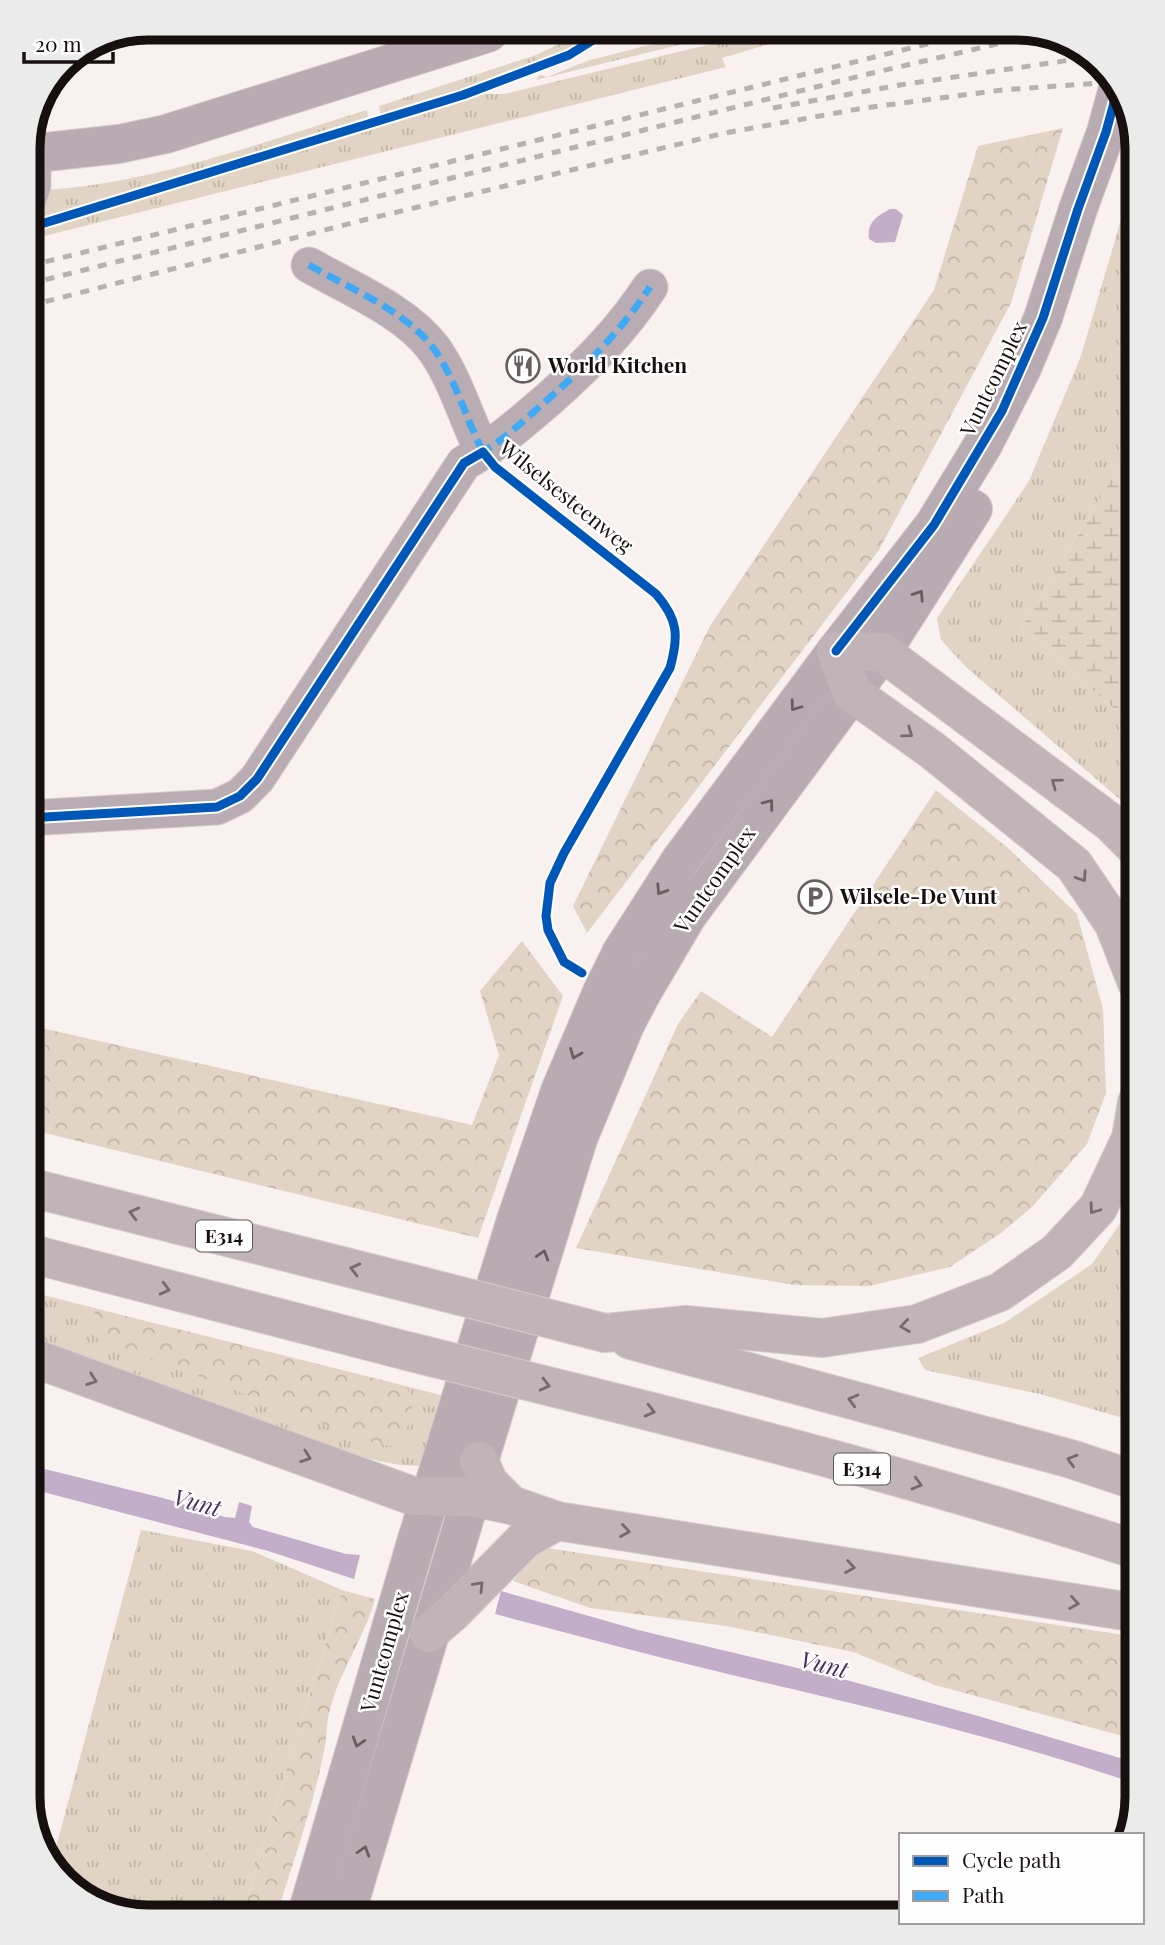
<svg xmlns="http://www.w3.org/2000/svg" width="1165" height="1945" viewBox="0 0 1165 1945" font-family="'Playfair Display',serif">
<defs>
<pattern id="grass-tufts" width="24" height="20" patternUnits="userSpaceOnUse" patternTransform="scale(1.75)"><rect width="24" height="20" fill="#e2d4c4"/><path d="M3 7l-1-3M5 7V3M7 7l1-3M15 17l-1-3M17 17v-4M19 17l1-3" fill="none" stroke="#c1b5a7"/></pattern>
<pattern id="forest-crowns" width="20" height="18" patternUnits="userSpaceOnUse" patternTransform="scale(1.75)"><rect width="20" height="18" fill="#e2d4c4"/><path d="M2 6a3 3 0 1 1 6 0M12 15a3 3 0 1 1 6 0" fill="none" stroke="#c1b5a7"/></pattern>
<pattern id="wetland-marsh" width="20" height="14" patternUnits="userSpaceOnUse" patternTransform="scale(1.75)"><rect width="20" height="14" fill="#e2d4c4"/><path d="M1 5h8M5 5V1M11 12h8M15 12V8" fill="none" stroke="#c1b5a7"/></pattern>
</defs>
<rect width="100%" height="100%" fill="#f9f0f0"/>
<!-- grass -->
<g fill="url(#grass-tufts)">
<polygon points="697,31 699,40 536,80 540,75 547,77 590,60 669,40 684,32"/>
<path d="M 584,32 L 599,32 C 533,73 454,91 381,115 L 379,106 L 536,55 Z"/>
<polygon points="740,37 768,40 769,44 722,58 726,67 32,239 37,231 484,94 504,94"/>
<path d="M 367,110 L 368,117 L 38,221 L 35,215 L 48,190 C 158,182 262,142 367,110 Z"/>
<polygon points="1137,165 1137,419 1116,472 1022,627 1137,729 1137,814 966,667 941,640 937,618 1029,481 1081,356"/>
<polygon points="1137,1199 1137,1422 1040,1394 925,1370 918,1358 1004,1323 1092,1264"/>
<path d="M 28,1291 L 94,1308 L 96,1337 L 412,1402 L 406,1386 L 456,1399 L 433,1465 C 378,1472 297,1434 244,1415 C 172,1388 100,1362 28,1335 Z"/>
<polygon points="141,1530 252,1551 342,1590 241,1917 141,1917 82,1897 52,1862"/>
</g>
<!-- forest -->
<g fill="url(#forest-crowns)">
<polygon points="1063,128 1011,303 879,550 587,933 573,906 710,626 934,290 978,146"/>
<polygon points="936,790 1008,848 1077,914 1103,1009 1106,1093 1087,1144 1032,1207 1001,1233 950,1267 869,1286 794,1285 576,1248 678,1024 701,991 772,1037"/>
<polygon points="522,941 563,996 478,1238 28,1129 28,1025 472,1125 499,1055 480,991"/>
<path d="M 94,1308 L 406,1386 C 408,1391 411,1397 412,1403 C 413,1415 405,1439 396,1447 L 371,1442 L 95,1337 Z"/>
<polygon points="547,1548 1137,1637 1137,1740 935,1685 853,1652 726,1626 590,1608 513,1581 530,1560"/>
<path d="M 342,1590 L 375,1599 C 364,1639 338,1673 329,1714 C 326,1726 327,1739 324,1751 C 313,1807 293,1862 276,1917 L 241,1917 Z"/>
</g>
<!-- wetland -->
<polygon fill="url(#wetland-marsh)" points="1137,419 1137,729 1022,627 1116,472"/>
<!-- water -->
<g fill="#c2aec8">
<path d="M 890,209 L 896,209 L 903,215 L 895,242 L 876,243 L 869,239 C 867,222 876,217 890,209 Z"/>
<polygon points="28,1465 163,1498 225,1517 235,1518 239,1502 252,1506 249,1522 253,1527 346,1554 360,1555 354,1579 268,1551 28,1488"/>
<path d="M 501,1591 L 638,1630 L 839,1678 L 971,1714 L 1137,1763 L 1137,1784 C 1003,1738 869,1707 732,1675 C 653,1656 574,1635 495,1614 Z"/>
</g>
<g fill="none" stroke-linecap="round" stroke-linejoin="round">
<defs>
<g id="street">
<polyline points="28,200 33,186 33,154"/>
<path d="M 309,265 C 349,288 406,311 434,349 C 456,380 466,419 483,452"/>
<path d="M 28,818 L 217,807 L 240,796 L 257,779 L 464,463 C 496,445 522,422 550,398 C 589,363 621,331 650,287"/>
</g>
<g id="secondary">
<polyline points="28,154 119,144 166,134 488,33"/>
<polyline points="306,1917 418,1536 516,1220 560,1091 602,992 621,953 680,861 836,651 934,525 984,443 1022,368 1043,318 1078,209 1106,132 1118,88"/>
<polyline points="345,1917 471,1497 479,1461 578,1139 625,1025 640,996 687,916 882,652 973,509"/>
</g>
<g id="highway">
<polyline points="1137,983 1114,924 1074,865 932,750 852,693 836,651 882,652 1111,823 1137,849"/>
<polyline points="28,1187 421,1286"/>
<polyline points="28,1253 407,1351"/>
<polyline points="605,1333 686,1325 822,1338 917,1324 1000,1292 1057,1252 1098,1208 1131,1138 1137,1102"/>
<polyline points="630,1340 1071,1459 1137,1481"/>
<polyline points="28,1356 413,1496 471,1497 511,1505 557,1521 1137,1613"/>
<path d="M 584,1395 C 770,1441 955,1490 1137,1550"/>
<polyline points="479,1461 489,1483 511,1505"/>
<polyline points="429,1633 452,1613 525,1539 557,1521"/>
</g>
</defs>
<!-- street casing -->
<use href="#street" stroke="#d4cdcd" stroke-width="37"/>
<!-- secondary casing -->
<use href="#secondary" stroke="#d4cdcd" stroke-width="40"/>
<!-- highway casing -->
<use href="#highway" stroke="#d4cdcd" stroke-width="40"/>
<!-- street -->
<use href="#street" stroke="#b9adb3" stroke-width="35"/>
<!-- secondary -->
<use href="#secondary" stroke="#b9abb2" stroke-width="38"/>
<!-- highway -->
<use href="#highway" stroke="#c1b4b9" stroke-width="38"/>
<!-- rail -->
<g stroke="#b9b0b4" stroke-width="5" stroke-dasharray="9 9" stroke-linecap="butt">
<polyline points="773,108 900,85 1091,57"/>
<polyline points="28,266 988,29"/>
<polyline points="28,284 864,75 1040,34"/>
<polyline points="28,306 364,220 725,133 864,108 1002,90 1113,82"/>
</g>
<defs>
<g id="highway-bridge">
<polyline points="421,1286 605,1333"/>
<polyline points="407,1351 584,1395"/>
</g>
</defs>
<!-- highway-bridge casing -->
<use href="#highway-bridge" stroke="#d4cdcd" stroke-width="40" stroke-linecap="butt"/>
<!-- highway-bridge -->
<use href="#highway-bridge" stroke="#c1b4b9" stroke-width="38"/>
<!-- quiet -->
<g stroke="#3fa9f5" stroke-width="7" stroke-dasharray="14 7" stroke-linecap="butt">
<path d="M 309,265 C 349,288 406,311 434,349 C 456,380 466,419 483,452"/>
<path d="M 479,454 C 501,442 519,425 538,408 C 581,371 619,334 650,287"/>
</g>
<defs>
<g id="cycleway">
<polyline points="28,228 463,95 569,55 606,32"/>
<polyline points="836,651 934,525 1002,411 1043,318 1078,209 1106,132 1118,88"/>
<path d="M 28,818 L 217,807 L 240,796 L 257,779 L 464,463 L 483,452 L 495,467 L 656,594 C 678,619 679,636 670,668 L 564,853 L 550,883 L 546,916 L 548,930 L 564,962 L 582,973"/>
</g>
</defs>
<!-- cycleway casing -->
<use href="#cycleway" stroke="#fefefe" stroke-width="13"/>
<!-- cycleway -->
<use href="#cycleway" stroke="#0057b8" stroke-width="9"/>
</g>
<!-- one-way arrows -->
<defs><path id="oneway-chevron" d="M-2-3.5L2.5 0L-2 3.5" fill="none" stroke-width="1.6" stroke-linecap="round" stroke-linejoin="round" transform="scale(1.75)"/></defs>
<g stroke="#685d60">
<use href="#oneway-chevron" transform="translate(919 595) rotate(-57)"/>
<use href="#oneway-chevron" transform="translate(795 706) rotate(126)"/>
<use href="#oneway-chevron" transform="translate(769 804) rotate(-52)"/>
<use href="#oneway-chevron" transform="translate(661 890) rotate(123)"/>
<use href="#oneway-chevron" transform="translate(575 1054) rotate(112)"/>
<use href="#oneway-chevron" transform="translate(543 1255) rotate(-73)"/>
<use href="#oneway-chevron" transform="translate(358 1742) rotate(107)"/>
<use href="#oneway-chevron" transform="translate(364 1851) rotate(-73)"/>
</g>
<g stroke="#756a6c">
<use href="#oneway-chevron" transform="translate(908 733) rotate(36)"/>
<use href="#oneway-chevron" transform="translate(1056 783) rotate(-143)"/>
<use href="#oneway-chevron" transform="translate(1082 877) rotate(56)"/>
<use href="#oneway-chevron" transform="translate(1094 1209) rotate(126)"/>
<use href="#oneway-chevron" transform="translate(134 1213) rotate(-166)"/>
<use href="#oneway-chevron" transform="translate(355 1269) rotate(-166)"/>
<use href="#oneway-chevron" transform="translate(165 1289) rotate(14)"/>
<use href="#oneway-chevron" transform="translate(905 1326) rotate(172)"/>
<use href="#oneway-chevron" transform="translate(92 1380) rotate(20)"/>
<use href="#oneway-chevron" transform="translate(545 1385) rotate(14)"/>
<use href="#oneway-chevron" transform="translate(853 1400) rotate(-165)"/>
<use href="#oneway-chevron" transform="translate(650 1411) rotate(14)"/>
<use href="#oneway-chevron" transform="translate(306 1457) rotate(20)"/>
<use href="#oneway-chevron" transform="translate(1072 1460) rotate(-163)"/>
<use href="#oneway-chevron" transform="translate(917 1484) rotate(16)"/>
<use href="#oneway-chevron" transform="translate(625 1531) rotate(9)"/>
<use href="#oneway-chevron" transform="translate(850 1567) rotate(9)"/>
<use href="#oneway-chevron" transform="translate(479 1586) rotate(-46)"/>
<use href="#oneway-chevron" transform="translate(1074 1603) rotate(9)"/>
</g>
<!-- icons -->
<defs>
<symbol id="restaurant-ring" viewBox="-11 -11 22 22"><circle r="9.5" fill="#fefefe" stroke="#675e5e" stroke-width="1.5"/><path d="M-5-6h1v4h1v-4h1v4h1v-4h1v5L-1.5 .5V6h-2V.5L-5-1ZM5-6V6H3V1.5H1.5Q1.5-4 5-6Z" fill="#675e5e"/></symbol>
<symbol id="parking-ring" viewBox="-11 -11 22 22"><circle r="9.5" fill="#fefefe" stroke="#675e5e" stroke-width="1.5"/><path d="M-3.5-5.5H1a3.5 3.5 0 0 1 0 7H-1V5.5H-3.5ZM-1-3.4V-.6H.8a1.4 1.4 0 0 0 0-2.8Z" fill="#675e5e"/></symbol>
</defs>
<g fill-rule="evenodd">
<use href="#restaurant-ring" x="504" y="347" width="38" height="38"/>
<use href="#parking-ring" x="796" y="878" width="38" height="38"/>
</g>
<g text-anchor="middle" stroke-width="5" stroke-linejoin="round" paint-order="stroke">
<!-- shield labels -->
<g fill="#fefefe" stroke="#5d5757" stroke-width="2">
<rect x="196" y="1220.5" width="56" height="31" rx="5"/>
<rect x="834" y="1453.5" width="56" height="31" rx="5"/>
</g>
<g font-size="19" font-weight="bold" fill="#180f0f">
<text x="224" y="1243">E314</text>
<text x="862" y="1476">E314</text>
</g>
<!-- poi labels -->
<g font-size="21" font-weight="bold" fill="#180f0f" stroke="#fefefe" text-anchor="start">
<text x="548" y="373">World Kitchen</text>
<text x="840" y="904">Wilsele-De Vunt</text>
</g>
<!-- street labels -->
<g font-size="21" fill="#180f0f" stroke="#fefefe">
<text transform="translate(994 379) rotate(-64)" y="7">Vuntcomplex</text>
<text transform="translate(566 497) rotate(39)" y="7">Wilselsesteenweg</text>
<text transform="translate(715 880) rotate(-55)" y="7">Vuntcomplex</text>
<text transform="translate(385 1652) rotate(-74)" y="7">Vuntcomplex</text>
</g>
<!-- water labels -->
<g font-size="23" font-style="italic" fill="#4b2a5c" stroke="#fefefe">
<text transform="translate(197 1503) rotate(15)" y="8">Vunt</text>
<text transform="translate(824 1665) rotate(14)" y="8">Vunt</text>
</g>
</g>
<!-- crop -->
<path d="M0 0H1165V1945H0ZM148 40H1017A108 108 0 0 1 1125 148V1797A108 108 0 0 1 1017 1905H148A108 108 0 0 1 40 1797V148A108 108 0 0 1 148 40Z" fill="#ecebeb" fill-rule="evenodd"/>
<path fill="none" stroke="#180f0f" stroke-width="9" d="M148 40H1017A108 108 0 0 1 1125 148V1797A108 108 0 0 1 1017 1905H148A108 108 0 0 1 40 1797V148A108 108 0 0 1 148 40Z"/>
<!-- legend -->
<rect x="899" y="1833" width="245" height="91" fill="#fefefe" stroke="#a29e9e" stroke-width="2"/>
<rect x="913" y="1856" width="35" height="10" fill="#0057b8" stroke="#a29e9e" stroke-width="2"/>
<text x="962" y="1868" font-size="21" fill="#180f0f">Cycle path</text>
<rect x="913" y="1891" width="35" height="10" fill="#3fa9f5" stroke="#a29e9e" stroke-width="2"/>
<text x="962" y="1903" font-size="21" fill="#180f0f">Path</text>
<!-- scale -->
<path d="M24 52v10h89v-10" fill="none" stroke="#180f0f" stroke-width="3.5"/>
<text x="35" y="52" font-size="21" fill="#180f0f" stroke="#fefefe" stroke-width="5" paint-order="stroke">20 m</text>
</svg>
